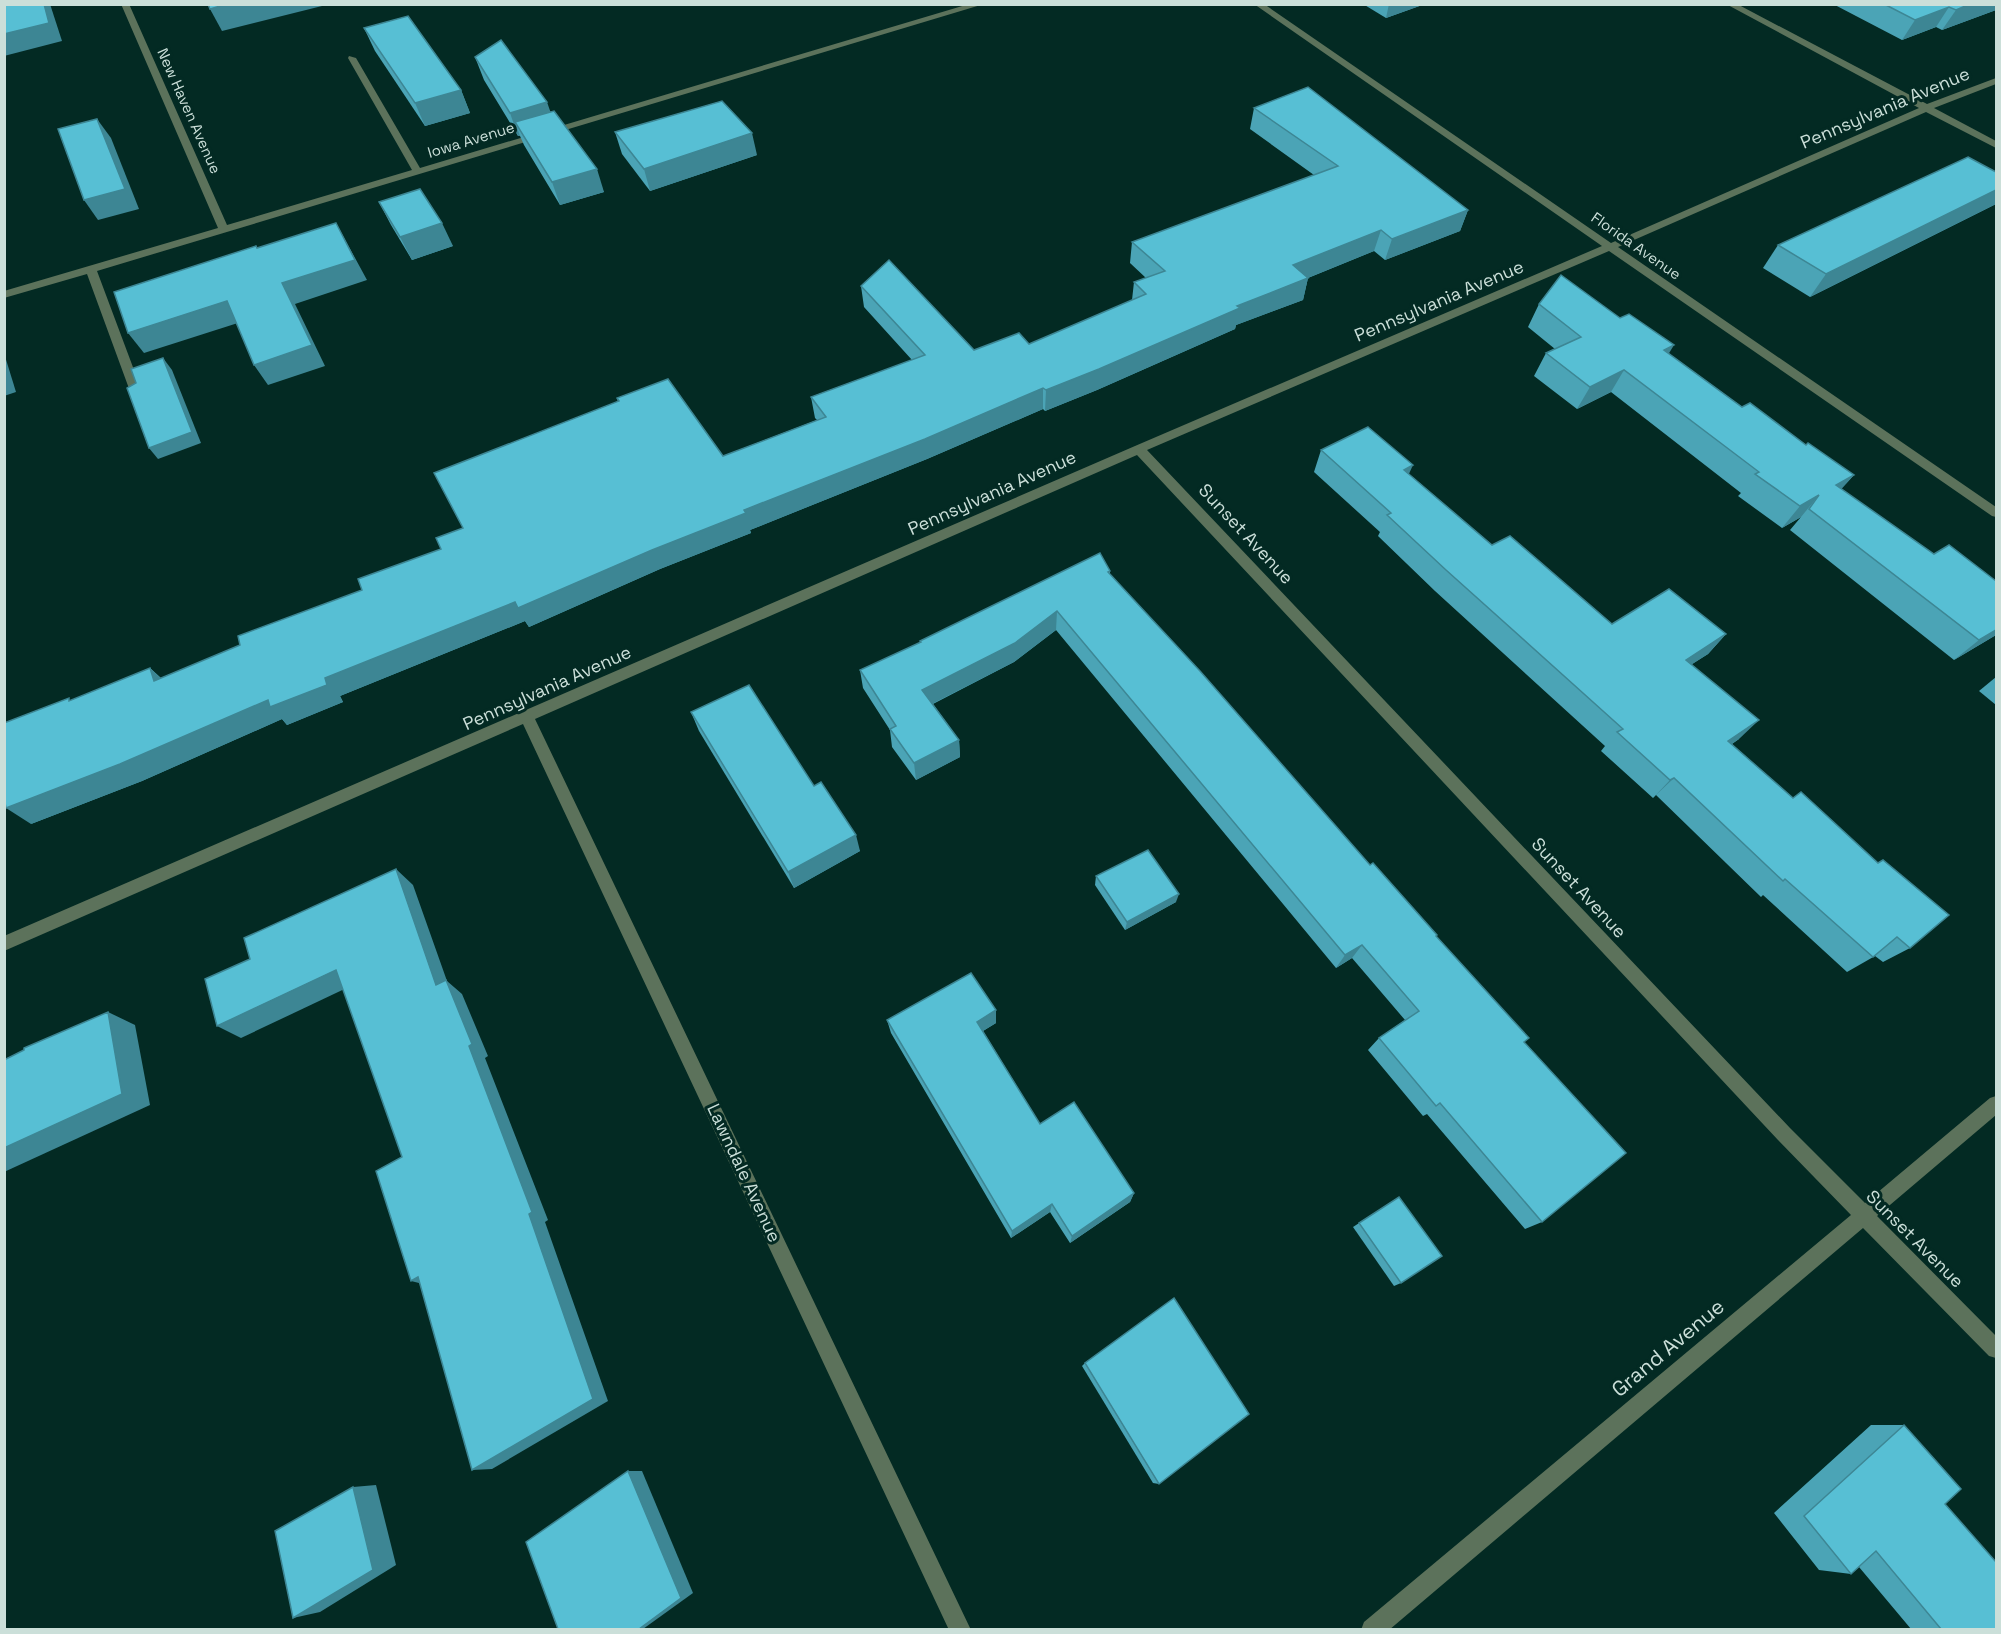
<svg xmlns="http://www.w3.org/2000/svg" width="2001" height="1634" viewBox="0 0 2001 1634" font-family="'Space Grotesk',sans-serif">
<rect width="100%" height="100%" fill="#032a23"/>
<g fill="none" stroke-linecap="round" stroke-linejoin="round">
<!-- minor -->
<g fill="#5c725b" fill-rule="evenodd">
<polygon points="121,4 129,4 227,225 412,170 348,58 349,56 356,58 420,168 969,4 984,4 97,271 143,394 137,398 131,394 87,274 4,298 4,291 218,228"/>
<polygon points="1254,4 1264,4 1611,243 1919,108 1726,4 1737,4 1927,104 1996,78 1996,84 1934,108 1996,141 1996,148 1926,112 1618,247 1996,507 1996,517 1992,516 1609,251 1147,450 1790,1128 1865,1203 1990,1098 1996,1096 1996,1115 1877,1216 1996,1336 1996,1358 1989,1356 1863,1228 1389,1630 1361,1630 1364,1622 1851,1215 1778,1140 1137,455 535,719 971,1630 949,1630 523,724 4,951 4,936 1135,446 1602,246"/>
</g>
</g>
<!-- wall -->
<g fill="#4ba4b6">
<polygon points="1363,4 1425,4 1386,18"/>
<polygon points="1833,4 1996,4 1996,10 1942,30 1936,27 1902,40"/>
<polygon points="364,28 461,90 470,113 425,126 375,51"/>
<polygon points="475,57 550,111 604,192 560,205 524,145 520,136 518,136 484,80"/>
<polygon points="1254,108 1468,210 1460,231 1385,260 1374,251 1308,278 1303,300 1236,325 1235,329 1097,390 1045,411 1043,409 927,459 750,530 751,533 660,569 529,627 525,621 340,696 343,702 287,725 282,719 142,781 31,824 150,668 161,678 240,645 362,590 441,549 463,528 618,402 617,398 723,456 817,420 815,418 811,397 912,360 864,307 861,286 974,350 1029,344 1132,300 1134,282 1146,278 1130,263 1132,242 1314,175 1250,129"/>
<polygon points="615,132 757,155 650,191 622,154"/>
<polygon points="1996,172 1996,204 1810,297 1763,268 1778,245"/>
<polygon points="379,202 453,246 412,260 391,225"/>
<polygon points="1539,304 1668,353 1742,407 1806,445 1854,475 1841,489 1996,635 1954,660 1790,530 1801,517 1782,528 1738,496 1741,493 1611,392 1577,409 1534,376 1546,353 1555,349 1528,327"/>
<polygon points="1321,450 1409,474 1492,545 1612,624 1726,634 1708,654 1692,664 1739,739 1732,744 1910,948 1883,962 1875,956 1847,972 1763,895 1761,897 1656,795 1653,798 1601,751 1605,746 1435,591 1378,536 1380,532 1314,472"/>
<polygon points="1110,571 1110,574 1370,865 1436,936 1524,1042 1542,1222 1525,1229 1427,1114 1423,1116 1368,1050 1379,1038 1405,1020 1352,958 1336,968 1056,630 1014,662 933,704 959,740 960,757 916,780 892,747 890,730 863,688 860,670 920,643 920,641"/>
<polygon points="1996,677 1996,705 1979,691"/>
<polygon points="691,712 814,786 860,851 794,888 699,731"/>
<polygon points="1096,876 1176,902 1125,930 1095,885"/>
<polygon points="887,1020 996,1023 983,1031 1040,1124 1134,1193 1130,1202 1070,1243 1050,1212 1011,1238 891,1033"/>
<polygon points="1399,1197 1401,1283 1394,1286 1353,1227"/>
<polygon points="1085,1363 1159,1484 1153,1483 1082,1366"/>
<polygon points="1871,1425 1904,1425 1945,1504 1996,1629 1911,1629 1859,1567 1851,1574 1819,1570 1774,1513"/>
</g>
<!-- shaded-wall -->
<g fill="#3d8694">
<polygon points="44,4 50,4 62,41 4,56 4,34"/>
<polygon points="227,4 330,4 222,31 210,9"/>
<polygon points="1389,4 1425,4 1386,18"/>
<polygon points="1970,4 1996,4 1996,10 1942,30 1956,10"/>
<polygon points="1949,7 1936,27 1902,40 1915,20"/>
<polygon points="461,90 470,113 425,126 415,103"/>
<polygon points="547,102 555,125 515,122 520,136 518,136 510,113"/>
<polygon points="97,119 111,138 139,209 98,220 84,200"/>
<polygon points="752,133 757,155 650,191 644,169"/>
<polygon points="597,169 604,192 560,205 552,182"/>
<polygon points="1996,190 1996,204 1810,297 1826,274"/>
<polygon points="1468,210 1460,231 1385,260 1392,239"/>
<polygon points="336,223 367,280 295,304 325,366 268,385 254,365 282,283"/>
<polygon points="442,223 453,246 412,260 400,237"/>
<polygon points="1381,230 1374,251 1288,286 1293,265"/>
<polygon points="1308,278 1303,300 1236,325 1235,329 1097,390 1045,411 1046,390 1237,306"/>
<polygon points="227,301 241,322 144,353 128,333"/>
<polygon points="1674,345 1660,368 1664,350"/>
<polygon points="4,353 16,392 4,396"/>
<polygon points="163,358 172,370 201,443 158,459 149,448"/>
<polygon points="1624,370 1611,392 1577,409 1590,387"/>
<polygon points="1043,388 1043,409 927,459 750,530 751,533 660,569 529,627 525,621 340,696 343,702 287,725 282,719 142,781 31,824 6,808 268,700 515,602 652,550 744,510"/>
<polygon points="1413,465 1403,487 1404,470"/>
<polygon points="1854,475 1834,497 1836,485"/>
<polygon points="1819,495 1801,517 1782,528 1800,506"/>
<polygon points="1057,611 1056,630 1014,662 924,708 922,690"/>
<polygon points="1996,630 1996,635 1954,660 1979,640"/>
<polygon points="1726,634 1708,654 1669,679 1686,660"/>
<polygon points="150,668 169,686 154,681"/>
<polygon points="1759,720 1739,739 1709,759 1728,741"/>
<polygon points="959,740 960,757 916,780 914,763"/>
<polygon points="1674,778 1656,795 1653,798 1670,780"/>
<polygon points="856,835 860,851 794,888 788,872"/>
<polygon points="396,869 413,885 447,981 462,994 488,1056 485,1058 548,1220 545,1222 608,1401 492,1469 472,1470 469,1046 436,985"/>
<polygon points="1179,894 1176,902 1125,930 1127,922"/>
<polygon points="1362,945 1352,958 1336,968 1345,955"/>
<polygon points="336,970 355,984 241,1038 217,1026"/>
<polygon points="996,1010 996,1023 978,1034 977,1022"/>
<polygon points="108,1012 135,1025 150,1105 4,1172 4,1148"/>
<polygon points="1134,1193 1130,1202 1070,1243 1072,1236"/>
<polygon points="1052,1204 1050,1212 1011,1238 1012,1231"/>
<polygon points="418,1277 431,1286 411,1281"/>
<polygon points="628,1471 642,1471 693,1593 643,1629 639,1629"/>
<polygon points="376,1485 396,1565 320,1612 293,1618 353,1487"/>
</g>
<!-- building -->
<g fill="#57bfd4" stroke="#3d8694" stroke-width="1.5">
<polygon points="4,4 44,4 49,23 4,34"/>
<polygon points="208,4 227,4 210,9"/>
<polygon points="1884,4 1970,4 1956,10 1949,7 1915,20"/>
<polygon points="408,16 461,90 415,103 364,28"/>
<polygon points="501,40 547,102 510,113 475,57"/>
<polygon points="1308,87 1468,210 1392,239 1381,230 1293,265 1308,278 1237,306 1240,308 1099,369 1046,390 1043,388 925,439 744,510 746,513 652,550 518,608 515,602 325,678 327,685 270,707 268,700 120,764 6,808 4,798 4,723 69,698 69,701 150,668 154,681 240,645 238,636 362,590 358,579 441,549 436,538 463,528 434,473 619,401 617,398 668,379 723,456 826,417 811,397 925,355 861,286 889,260 974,350 1019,333 1029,344 1146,294 1134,282 1165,271 1132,242 1338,166 1254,108"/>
<polygon points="722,101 752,133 644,169 615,132"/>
<polygon points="554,111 597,169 552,182 515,122"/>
<polygon points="97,119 125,189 84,200 58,129"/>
<polygon points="1968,157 1996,172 1996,190 1826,274 1778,245"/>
<polygon points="420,189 442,223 400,237 379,202"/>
<polygon points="336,223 355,260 282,283 312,345 254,365 227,301 128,333 114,292 256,246 257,248"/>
<polygon points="1561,275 1620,318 1629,314 1674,345 1664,350 1742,407 1750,403 1806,445 1808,443 1854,475 1836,485 1934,554 1949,545 1996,581 1996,630 1979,640 1809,509 1819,495 1800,506 1755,474 1759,472 1624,370 1590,387 1546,353 1581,337 1539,304"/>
<polygon points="163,358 192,432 149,448 127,388 136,383 131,369"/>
<polygon points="1368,427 1413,465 1404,470 1492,545 1510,536 1612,624 1669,589 1726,634 1686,660 1759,720 1728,741 1793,798 1801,792 1878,863 1883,860 1949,915 1910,948 1897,937 1873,957 1785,879 1783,881 1674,778 1670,780 1617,732 1623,729 1446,570 1387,515 1391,513 1321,450"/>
<polygon points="1100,553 1110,571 1108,572 1200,671 1370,865 1373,863 1437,935 1436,936 1529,1038 1524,1042 1626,1153 1542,1222 1440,1103 1436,1106 1379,1038 1419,1011 1362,945 1345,955 1057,611 1015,643 922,690 959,740 914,763 890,729 896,726 860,670 921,642 920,641"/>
<polygon points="749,685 814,786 821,782 856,835 788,872 691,712"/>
<polygon points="1148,850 1179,894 1127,922 1096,876"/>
<polygon points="396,869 436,985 446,980 472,1044 469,1046 532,1212 529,1214 593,1399 472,1470 418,1277 411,1281 376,1171 402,1157 336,970 217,1026 205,979 250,959 244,938"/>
<polygon points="971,973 996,1010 977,1022 1040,1124 1074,1102 1134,1193 1072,1236 1052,1204 1012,1231 887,1020"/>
<polygon points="108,1012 122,1094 4,1148 4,1060 24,1050 24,1048"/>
<polygon points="1399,1197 1442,1256 1401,1283 1359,1223"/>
<polygon points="1174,1298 1249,1414 1159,1484 1085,1363"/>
<polygon points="1904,1425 1961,1489 1945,1504 1996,1562 1996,1629 1941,1629 1876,1551 1851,1574 1804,1516"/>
<polygon points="628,1471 681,1598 639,1629 558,1629 526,1542"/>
<polygon points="353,1487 373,1570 293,1618 275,1531"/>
</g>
<g text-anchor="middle" stroke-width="6" stroke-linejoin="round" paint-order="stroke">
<!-- far-street labels -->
<g font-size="15" fill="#cbdfd9" stroke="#032a23">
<text transform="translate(189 111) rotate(66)" y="5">New Haven Avenue</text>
<text transform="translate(471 140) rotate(-17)" y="5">Iowa Avenue</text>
<text transform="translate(1636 246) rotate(35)" y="5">Florida Avenue</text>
</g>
<!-- street labels -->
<g font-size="18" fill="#cbdfd9" stroke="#032a23">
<text transform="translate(1885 108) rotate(-23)" y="6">Pennsylvania Avenue</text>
<text transform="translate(1439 301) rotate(-23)" y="6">Pennsylvania Avenue</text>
<text transform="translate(992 493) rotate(-24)" y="6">Pennsylvania Avenue</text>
<text transform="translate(1246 534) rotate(47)" y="6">Sunset Avenue</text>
<text transform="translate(547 688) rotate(-24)" y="6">Pennsylvania Avenue</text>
<text transform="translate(1579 888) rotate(47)" y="6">Sunset Avenue</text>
<text transform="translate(744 1173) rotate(65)" y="6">Lawndale Avenue</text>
<text transform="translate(1915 1239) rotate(45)" y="6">Sunset Avenue</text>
</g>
<!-- near-street labels -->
<g font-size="21" fill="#cbdfd9" stroke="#032a23">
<text transform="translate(1668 1348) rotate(-40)" y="7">Grand Avenue</text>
</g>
</g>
<!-- border -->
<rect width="2001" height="1634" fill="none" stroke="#cbdfd9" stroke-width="12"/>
</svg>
